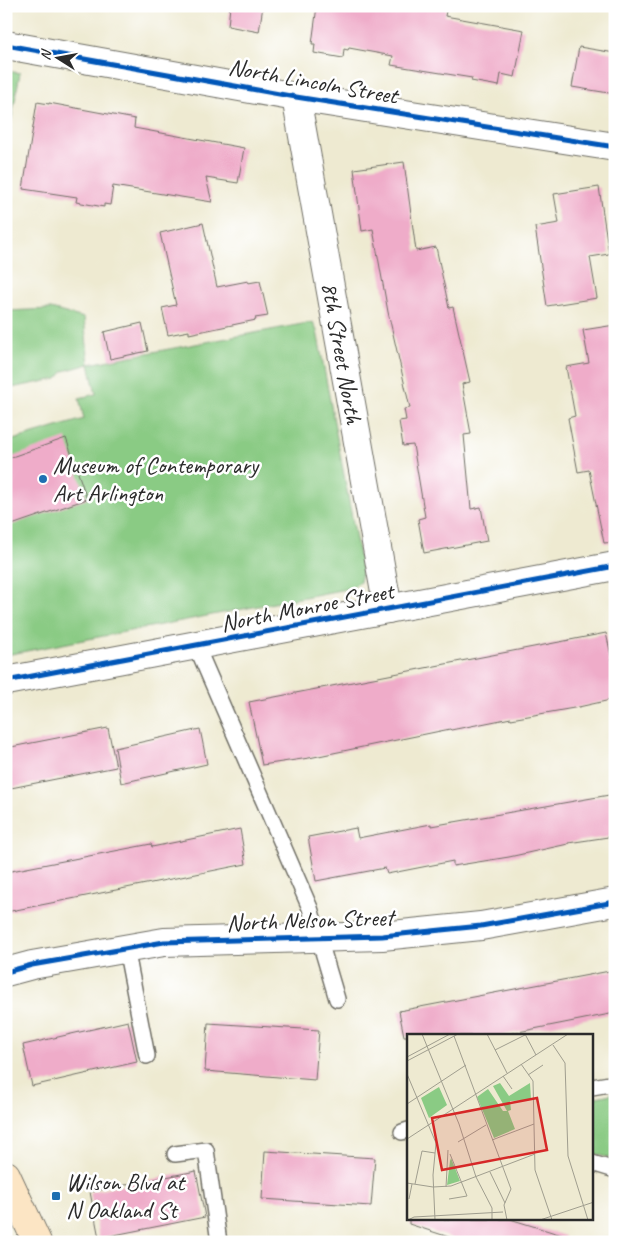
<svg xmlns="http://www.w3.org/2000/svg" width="621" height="1248" viewBox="0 0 621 1248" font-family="Caveat,sans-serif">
<rect width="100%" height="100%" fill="#fff"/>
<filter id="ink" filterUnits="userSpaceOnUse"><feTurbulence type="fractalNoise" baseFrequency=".02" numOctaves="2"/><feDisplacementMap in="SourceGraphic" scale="10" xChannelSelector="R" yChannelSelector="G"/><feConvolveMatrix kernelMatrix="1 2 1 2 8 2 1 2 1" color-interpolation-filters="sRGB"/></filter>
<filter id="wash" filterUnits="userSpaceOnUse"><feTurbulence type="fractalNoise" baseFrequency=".0096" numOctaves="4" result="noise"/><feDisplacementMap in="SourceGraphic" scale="20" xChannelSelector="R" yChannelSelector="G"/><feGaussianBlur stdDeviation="1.12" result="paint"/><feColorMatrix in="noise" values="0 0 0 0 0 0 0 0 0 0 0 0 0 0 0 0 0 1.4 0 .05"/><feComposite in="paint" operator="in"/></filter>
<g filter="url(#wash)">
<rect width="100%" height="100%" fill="#eeead1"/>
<!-- green -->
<g fill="#8acb84" stroke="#5a7b58">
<polygon points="6,71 20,73 6,149"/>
<polygon points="51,309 84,318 89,364 313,322 317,331 362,571 360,582 351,588 6,655 6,442 84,419 79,398 96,394 89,364 64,371 57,379 6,389 6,311"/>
<polygon points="615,1093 615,1160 592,1153 592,1098"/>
</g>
<g id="blocks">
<!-- building -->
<g fill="#efacc9">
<polygon points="230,6 263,6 259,32 228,26"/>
<polygon points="317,6 447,6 445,16 524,30 515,77 501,74 499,86 471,81 472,78 391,65 393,56 349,48 348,50 344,49 343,58 314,53 315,44 312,44"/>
<polygon points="579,47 615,53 615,94 572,87"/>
<polygon points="37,102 49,104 49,103 135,119 134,128 244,148 238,183 206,178 212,202 113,186 110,205 104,204 104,207 76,202 77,197 23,189"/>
<polygon points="404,162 416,251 436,247 449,308 453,307 470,382 462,384 471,434 464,435 471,509 481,507 487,541 424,553 418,519 425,517 413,445 403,446 399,421 406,420 404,409 410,408 388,312 373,229 362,231 354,169"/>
<polygon points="599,187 609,254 590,257 597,298 547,306 535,227 559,223 554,194"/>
<polygon points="203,223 217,287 248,281 248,283 260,281 268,316 255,318 256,320 189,334 189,331 168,335 162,308 176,305 160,233"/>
<polygon points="142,323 148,351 110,359 104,332"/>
<polygon points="615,325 615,542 604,543 589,470 578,472 568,418 575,416 566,367 589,363 583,330"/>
<polygon points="66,438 87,499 6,527 6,459"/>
<polygon points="606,633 615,673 615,699 574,708 511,719 511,718 451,730 450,729 309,758 262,765 249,702"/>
<polygon points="108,728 116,767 6,789 6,748"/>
<polygon points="200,729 207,764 121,783 115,748"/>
<polygon points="615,794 615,836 568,843 568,844 509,857 453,866 453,861 387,874 385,868 316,881 308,837 356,828 358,838 431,824 431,826"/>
<polygon points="240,829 246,864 6,912 6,872 151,844 152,847"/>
<polygon points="615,970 615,1013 498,1036 404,1036 399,1011"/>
<polygon points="128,1021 137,1062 32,1086 23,1045"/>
<polygon points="208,1023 319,1030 315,1080 205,1071"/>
<polygon points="265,1151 375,1158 371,1206 262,1199"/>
<polygon points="196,1171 205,1217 99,1238 90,1192"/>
<polygon points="409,1219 510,1219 565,1236 564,1242 464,1242 409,1224"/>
</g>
</g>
</g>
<g filter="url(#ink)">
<use href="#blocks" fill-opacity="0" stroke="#6f6e65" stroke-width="1"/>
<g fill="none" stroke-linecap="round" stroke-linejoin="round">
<defs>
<g id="service">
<polyline points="196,645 310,908 337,999"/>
<polyline points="126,948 147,1056"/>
<polyline points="592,1087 615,1083"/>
<polyline points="402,1132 408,1130"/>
<polyline points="175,1154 206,1150 219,1242"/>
<polyline points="592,1163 615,1170"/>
</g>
<g id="minor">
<polyline points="6,45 296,97 615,147"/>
<polyline points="296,97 388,609"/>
<polyline points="6,681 615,566"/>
<polyline points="6,972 32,965 164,942 382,936 481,926 615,902"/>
</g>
<polyline id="secondary" points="6,1175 37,1242"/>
</defs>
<!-- service casing -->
<use href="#service" stroke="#6f6e65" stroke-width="18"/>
<!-- minor casing -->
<use href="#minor" stroke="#6f6e65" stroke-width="30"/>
<!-- secondary casing -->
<use href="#secondary" stroke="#6f6e65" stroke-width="30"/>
<!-- service -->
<use href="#service" stroke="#fff" stroke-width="15"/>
<!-- minor -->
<use href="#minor" stroke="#fff" stroke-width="28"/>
<!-- secondary -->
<use href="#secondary" stroke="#fce5c4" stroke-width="28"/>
<defs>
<g id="cycleway">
<polyline points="6,45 296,97 615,147"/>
<polyline points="6,681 615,566"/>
<polyline points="6,972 32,965 164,942 382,936 481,926 615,902"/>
</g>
</defs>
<!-- cycleway casing -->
<use href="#cycleway" stroke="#fff" stroke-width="8"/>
<!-- cycleway -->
<use href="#cycleway" stroke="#0057b8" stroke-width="5"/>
</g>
</g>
<!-- markers -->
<g fill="#1f6fb2" stroke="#fff" stroke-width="2">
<circle cx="43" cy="479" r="5"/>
<rect x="51" y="1191" width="10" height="10" rx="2.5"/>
</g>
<g text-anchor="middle" stroke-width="5" stroke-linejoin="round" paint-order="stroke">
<!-- street labels -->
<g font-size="24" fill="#2b2b2b" stroke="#fff">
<text transform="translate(313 81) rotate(10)" y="8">North Lincoln Street</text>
<text transform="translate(342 353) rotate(80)" y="8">8th Street North</text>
<text transform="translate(307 607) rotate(-11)" y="8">North Monroe Street</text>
<text transform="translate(310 920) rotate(-2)" y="8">North Nelson Street</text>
</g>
<!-- poi labels -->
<g font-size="24" fill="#2b2b2b" stroke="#fff" text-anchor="start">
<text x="53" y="473">Museum of Contemporary<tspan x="53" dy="28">Art Arlington</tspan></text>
<text x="66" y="1190">Wilson Blvd at<tspan x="66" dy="28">N Oakland St</tspan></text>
</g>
</g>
<!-- overview -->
<g transform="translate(407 1034)">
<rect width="186" height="186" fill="#eeead1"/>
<path d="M 93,49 L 102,62 L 123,49 L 124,66 L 103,67 L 104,76 L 101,77 L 108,95 L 87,104 L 70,63 L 81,55 L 96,77 L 100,77 L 86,52 ZM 32,53 L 40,71 L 22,84 L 14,64 ZM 44,124 L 53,147 L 40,151 L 43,127 Z" fill="#8acb84"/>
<path fill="none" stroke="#a09e8f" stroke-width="1" d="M 15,0 L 52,90 L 69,143 L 85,174 L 85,186M 80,0 L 100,39M 118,0 L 129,21M 47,2 L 104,155 L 97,171 L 100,186M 146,11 L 158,29 L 161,122 L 181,186M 88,16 L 118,1M 0,23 L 43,0M 0,27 L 51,0M 114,30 L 126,47 L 128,136 L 145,186M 0,40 L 29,109 L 26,141 L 28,186M 121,41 L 136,31M 96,42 L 105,55M 0,70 L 59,31M 0,105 L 161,0M 85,106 L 127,90M 51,108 L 79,91M 83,138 L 98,169M 0,149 L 26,153 L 44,152 L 128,120M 8,150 L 15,117 L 28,119M 39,153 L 41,116M 2,165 L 5,150M 42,165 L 60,162 L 43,120M 1,186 L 7,183 L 96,178M 133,186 L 187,168"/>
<path fill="#d62828" fill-opacity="0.15" stroke="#d62828" stroke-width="2.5" d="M 130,64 L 140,116 L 35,136 L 25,84 Z"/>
<rect width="186" height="186" fill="none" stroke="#2b2b2b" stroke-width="2.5"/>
</g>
<!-- margin -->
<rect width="621" height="1248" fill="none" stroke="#fff" stroke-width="25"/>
<!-- north arrow -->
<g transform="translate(58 58) rotate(281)" stroke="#ffffff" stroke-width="4" paint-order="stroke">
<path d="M0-4L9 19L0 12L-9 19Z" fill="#2b2b2b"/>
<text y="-8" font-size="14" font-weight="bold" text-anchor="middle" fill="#2b2b2b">N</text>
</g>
</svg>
